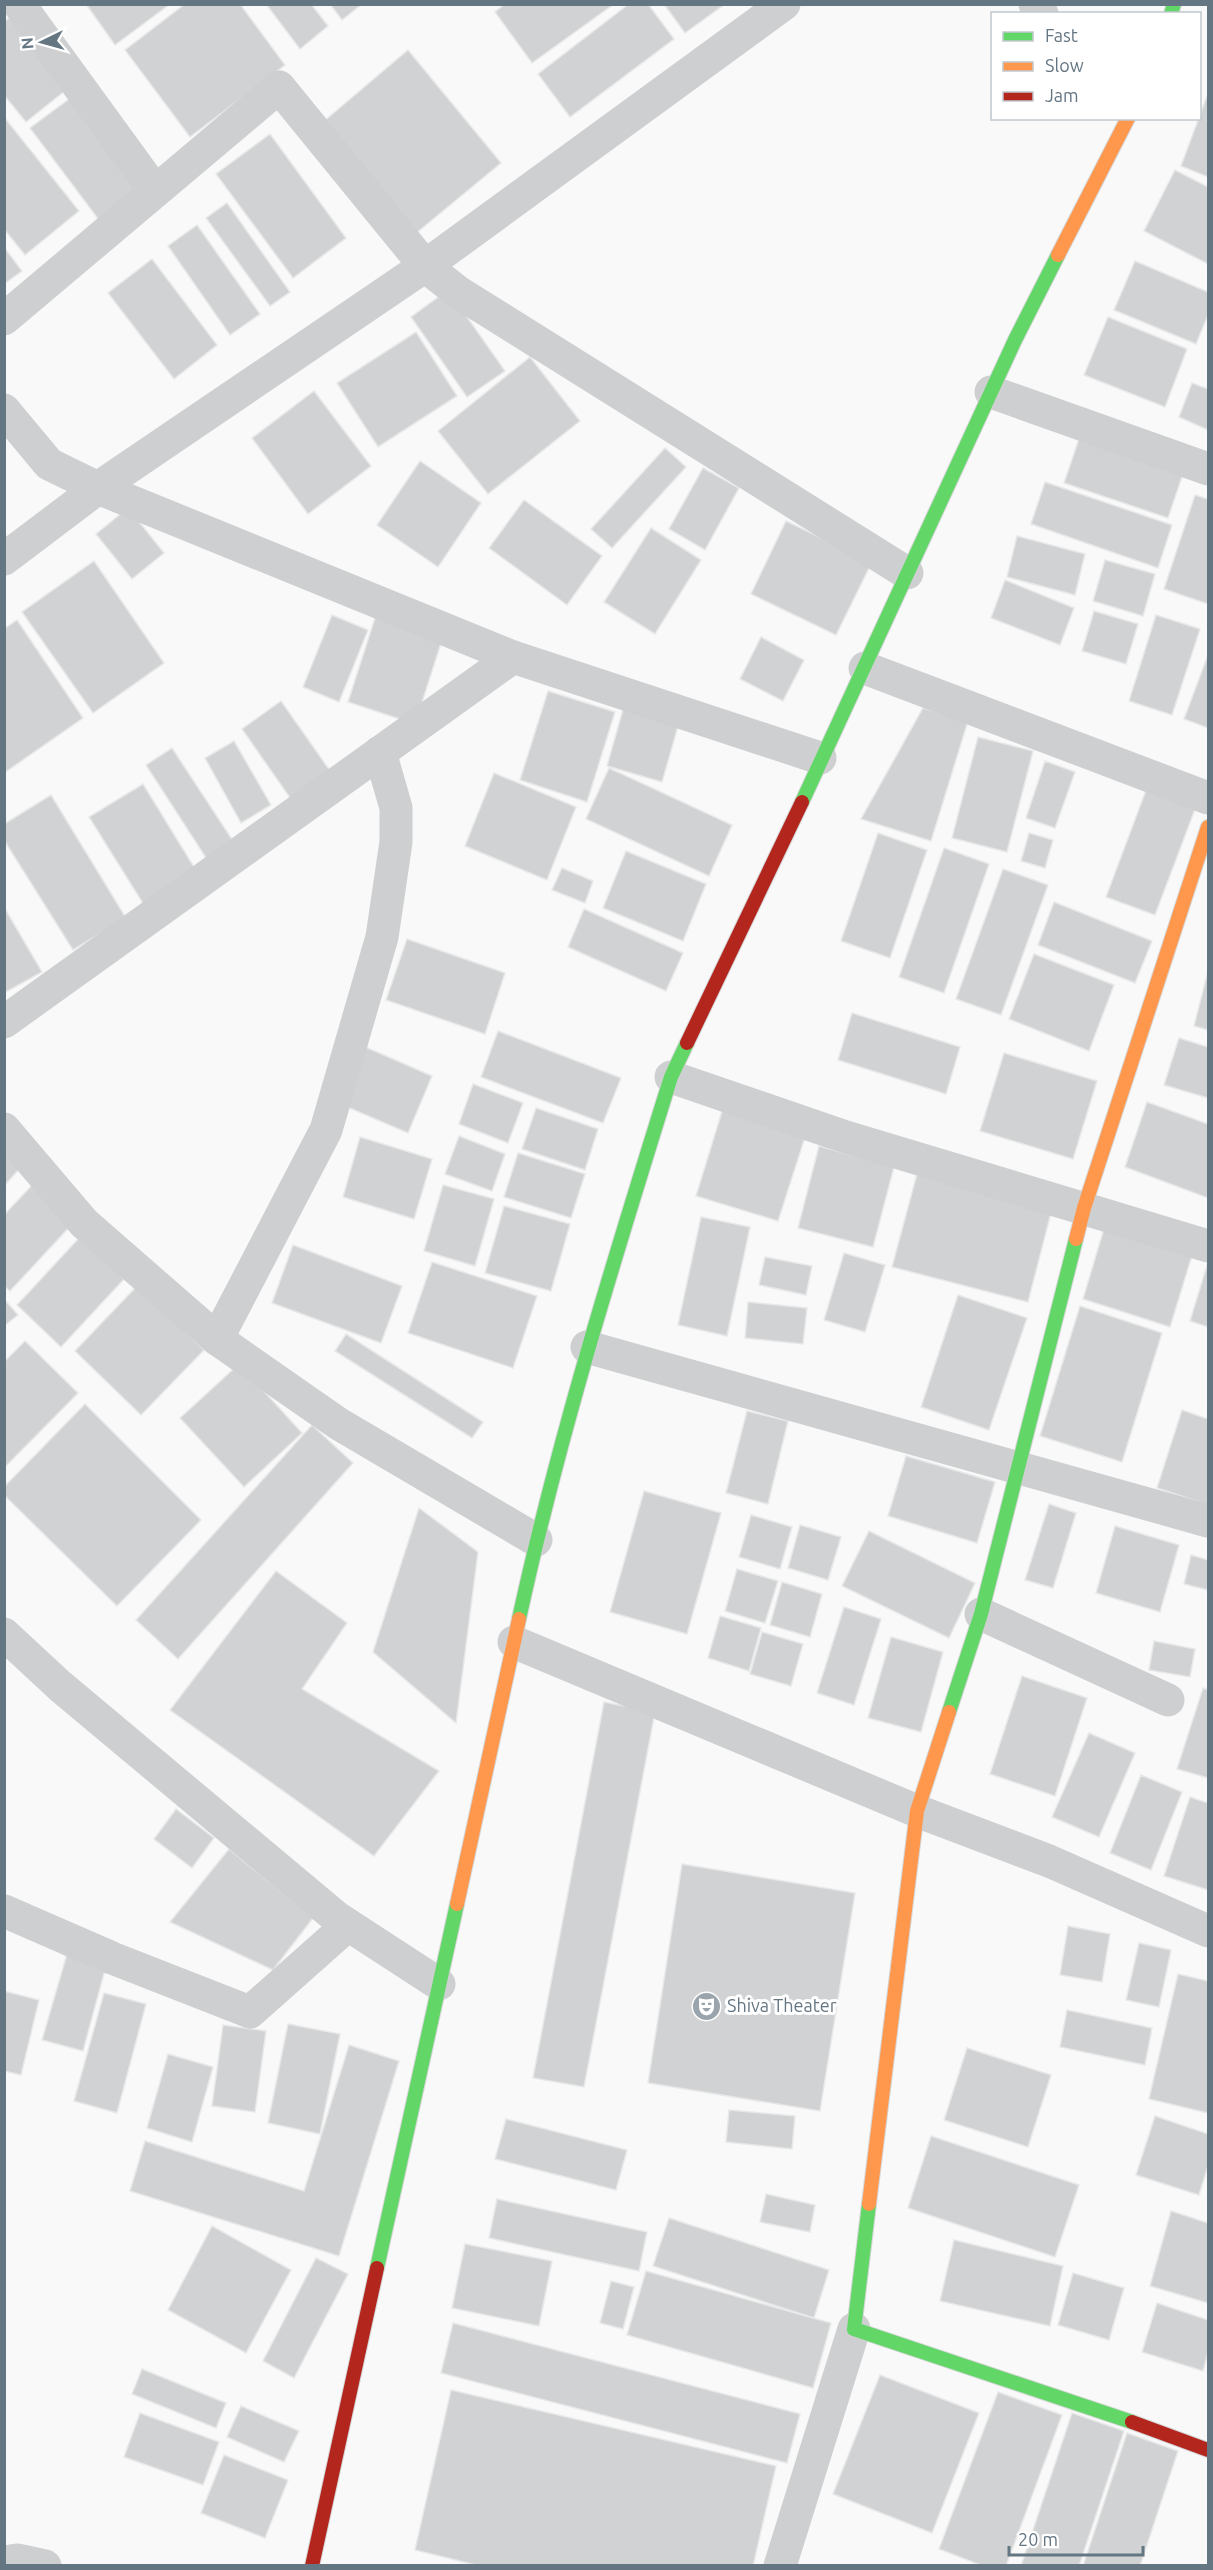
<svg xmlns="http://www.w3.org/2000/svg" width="1213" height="2570" viewBox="0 0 1213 2570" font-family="Ubuntu,sans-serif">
<rect width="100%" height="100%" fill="#f9f9f9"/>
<!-- building -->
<g fill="#d0d2d3" stroke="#e8e8e8" stroke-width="1.5">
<polygon points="86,4 170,4 115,45"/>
<polygon points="185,4 240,4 285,65 190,137 125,50"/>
<polygon points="266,4 311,4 328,26 300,49"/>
<polygon points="330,4 362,4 342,20"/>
<polygon points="505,4 614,4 532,63 495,12"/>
<polygon points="629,4 648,4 674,39 570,117 538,74"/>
<polygon points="664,4 725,4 685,33"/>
<polygon points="13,15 71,86 26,122 4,95 4,22"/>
<polygon points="408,50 501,163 415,234 323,122"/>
<polygon points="76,94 145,185 99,220 30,128"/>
<polygon points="1207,96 1208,97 1208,177 1181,166"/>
<polygon points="4,117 79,211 25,255 4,229"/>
<polygon points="270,134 346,238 293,278 216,174"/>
<polygon points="1175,170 1208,187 1208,264 1144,231"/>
<polygon points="227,203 290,292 270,306 206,218"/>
<polygon points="197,225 260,314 230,335 168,246"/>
<polygon points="4,247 22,271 4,284"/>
<polygon points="152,259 217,345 174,379 108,293"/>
<polygon points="1135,261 1208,292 1208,315 1196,344 1114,310"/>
<polygon points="448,290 505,371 467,397 411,317"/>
<polygon points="1108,317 1187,349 1165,407 1084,375"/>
<polygon points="416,332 457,396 378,447 337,383"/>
<polygon points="530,357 580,421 488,494 438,431"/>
<polygon points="1192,383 1208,389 1208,430 1179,417"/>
<polygon points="314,391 371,466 308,514 252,438"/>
<polygon points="1080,436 1184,471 1168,518 1064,483"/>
<polygon points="665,448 686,467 612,548 591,529"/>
<polygon points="420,461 481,503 438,567 377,525"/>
<polygon points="703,468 739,488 705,550 669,529"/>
<polygon points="1045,482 1172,525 1158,568 1031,524"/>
<polygon points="1195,495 1208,499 1208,604 1164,589"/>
<polygon points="524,500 602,556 567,605 489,548"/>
<polygon points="128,508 164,553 132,579 96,534"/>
<polygon points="786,521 872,562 836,635 751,594"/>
<polygon points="651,528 701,560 655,634 604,602"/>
<polygon points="1017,536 1085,554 1075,595 1007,577"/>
<polygon points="1105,560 1155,574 1143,616 1093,601"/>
<polygon points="94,561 164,663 93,713 22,612"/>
<polygon points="1005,580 1074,608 1060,645 991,618"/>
<polygon points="1094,611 1138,624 1126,664 1082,651"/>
<polygon points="332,615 368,630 339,702 303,687"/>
<polygon points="376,615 443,637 415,724 348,702"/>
<polygon points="1156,615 1200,629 1172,715 1129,701"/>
<polygon points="17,620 83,718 4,773 4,629"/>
<polygon points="761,637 804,660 783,701 740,679"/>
<polygon points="1208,655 1208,728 1184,719"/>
<polygon points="548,691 615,712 587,802 520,780"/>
<polygon points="626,699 681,716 662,782 607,766"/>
<polygon points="281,701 333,775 293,802 242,729"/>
<polygon points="923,708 968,721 931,841 861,819"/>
<polygon points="978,737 1033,751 1007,852 952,838"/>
<polygon points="234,741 271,805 241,823 205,758"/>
<polygon points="172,748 237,847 210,864 146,765"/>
<polygon points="1045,761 1075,772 1055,828 1026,818"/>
<polygon points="609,768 732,825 709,876 586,819"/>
<polygon points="494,773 576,807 547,880 465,846"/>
<polygon points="143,784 197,872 144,905 89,817"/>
<polygon points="1148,785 1197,804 1155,915 1106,897"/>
<polygon points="51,795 126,918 73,950 4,840 4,824"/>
<polygon points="878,833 927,850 890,958 841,941"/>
<polygon points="1029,833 1053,840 1045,868 1021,861"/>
<polygon points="944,848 989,864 944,993 899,977"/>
<polygon points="626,851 706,884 683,941 603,908"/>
<polygon points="562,868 593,881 585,903 552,890"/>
<polygon points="1003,869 1048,885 1001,1015 956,999"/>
<polygon points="1054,902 1152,941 1135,983 1038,945"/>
<polygon points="4,907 42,972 4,993"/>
<polygon points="584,909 683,953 666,991 568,947"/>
<polygon points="407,939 505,973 485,1034 386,1000"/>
<polygon points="1034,954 1114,985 1089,1051 1009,1019"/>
<polygon points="1208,971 1208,1030 1194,1026"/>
<polygon points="852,1013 960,1047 946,1094 838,1060"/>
<polygon points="498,1031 621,1078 603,1123 481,1077"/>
<polygon points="1179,1038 1208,1047 1208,1098 1164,1085"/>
<polygon points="363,1046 432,1076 408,1133 338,1103"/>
<polygon points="1004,1053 1097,1081 1073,1159 980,1131"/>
<polygon points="473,1084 523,1103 508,1143 459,1124"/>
<polygon points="1147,1102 1208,1124 1208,1198 1125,1167"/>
<polygon points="724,1105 807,1131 778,1221 696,1196"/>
<polygon points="536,1108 598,1129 585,1170 522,1149"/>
<polygon points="459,1136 505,1154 492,1191 445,1174"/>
<polygon points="360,1137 432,1159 414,1219 343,1197"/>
<polygon points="4,1138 28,1159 4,1186"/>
<polygon points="819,1146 894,1167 873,1247 798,1228"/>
<polygon points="518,1153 585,1174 571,1218 504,1197"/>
<polygon points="917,1174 1052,1209 1028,1302 892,1267"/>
<polygon points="36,1181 76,1220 10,1291 4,1286 4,1215"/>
<polygon points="443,1185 494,1199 475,1266 424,1251"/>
<polygon points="504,1206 570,1224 551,1291 485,1273"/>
<polygon points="701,1217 750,1227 727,1336 678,1325"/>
<polygon points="1106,1222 1194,1249 1170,1327 1083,1299"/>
<polygon points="80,1237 124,1279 61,1347 17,1305"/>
<polygon points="293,1245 402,1286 381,1343 272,1303"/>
<polygon points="844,1253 885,1265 865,1332 824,1320"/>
<polygon points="765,1257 812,1266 806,1295 759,1285"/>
<polygon points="432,1262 537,1296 513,1368 408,1333"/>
<polygon points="1208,1262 1208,1327 1190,1321"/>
<polygon points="138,1285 204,1350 141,1415 75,1351"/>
<polygon points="958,1295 1027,1318 989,1430 921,1407"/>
<polygon points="4,1299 18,1315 4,1326"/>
<polygon points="748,1302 807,1308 803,1344 745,1338"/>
<polygon points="1080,1306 1162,1333 1122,1462 1040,1436"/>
<polygon points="346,1334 483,1422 472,1438 335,1351"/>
<polygon points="25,1341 78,1393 4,1468 4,1362"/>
<polygon points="239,1364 302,1433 244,1487 180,1418"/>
<polygon points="85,1404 201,1520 117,1606 4,1495 4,1487"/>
<polygon points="1182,1410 1208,1419 1208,1505 1157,1488"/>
<polygon points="747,1411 788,1421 768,1504 726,1493"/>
<polygon points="312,1425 353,1463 178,1659 136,1620"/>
<polygon points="906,1456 995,1482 977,1543 888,1516"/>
<polygon points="644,1491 721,1513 687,1634 610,1612"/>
<polygon points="1049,1504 1076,1513 1053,1588 1025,1580"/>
<polygon points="419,1508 478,1552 456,1723 373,1652"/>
<polygon points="751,1515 792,1527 780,1569 739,1557"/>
<polygon points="800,1525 841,1537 828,1580 788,1568"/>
<polygon points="1115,1526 1179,1545 1160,1612 1096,1593"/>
<polygon points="869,1531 975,1583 949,1638 842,1586"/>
<polygon points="1191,1555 1208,1560 1208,1590 1184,1584"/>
<polygon points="737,1569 778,1581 765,1623 725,1611"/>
<polygon points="276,1571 347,1623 302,1689 439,1771 374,1856 170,1710"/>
<polygon points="782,1582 822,1594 810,1637 770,1625"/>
<polygon points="844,1607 881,1619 854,1705 817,1693"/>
<polygon points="720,1616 761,1628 749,1671 708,1658"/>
<polygon points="762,1632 803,1644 791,1686 750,1674"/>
<polygon points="891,1637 943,1652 921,1732 868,1718"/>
<polygon points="1154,1641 1195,1649 1190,1677 1149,1670"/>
<polygon points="1022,1676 1087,1698 1055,1796 990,1774"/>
<polygon points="1203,1688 1208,1690 1208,1778 1177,1769"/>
<polygon points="604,1702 655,1712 584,2087 533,2078"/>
<polygon points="1089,1733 1135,1753 1099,1837 1052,1817"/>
<polygon points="1141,1775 1182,1792 1151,1870 1110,1853"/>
<polygon points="1190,1797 1208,1803 1208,1890 1164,1876"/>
<polygon points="176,1809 214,1838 192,1868 154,1839"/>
<polygon points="229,1849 313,1918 273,1970 170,1922"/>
<polygon points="682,1864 855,1893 820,2111 648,2083"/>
<polygon points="1068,1926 1110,1934 1102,1982 1060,1975"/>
<polygon points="1139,1943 1171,1950 1159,2007 1126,2000"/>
<polygon points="67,1954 106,1966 83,2051 42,2040"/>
<polygon points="1178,1974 1208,1981 1208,2113 1149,2099"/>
<polygon points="4,1991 39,2000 21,2075 4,2071"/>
<polygon points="104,1993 146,2004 117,2113 74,2101"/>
<polygon points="1067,2010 1152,2028 1145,2065 1060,2047"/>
<polygon points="288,2024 340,2034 320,2134 268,2123"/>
<polygon points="223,2025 266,2031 255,2112 212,2106"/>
<polygon points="349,2045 399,2061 339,2256 130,2191 145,2141 304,2191"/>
<polygon points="967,2048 1051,2075 1028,2147 944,2120"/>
<polygon points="168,2054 213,2067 192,2142 147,2128"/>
<polygon points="729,2110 795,2116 792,2149 726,2142"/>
<polygon points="1155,2116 1208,2134 1208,2166 1199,2195 1136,2175"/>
<polygon points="506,2119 627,2150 616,2190 495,2159"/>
<polygon points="931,2136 1079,2185 1055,2257 908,2208"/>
<polygon points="766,2194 815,2205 810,2232 760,2222"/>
<polygon points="497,2199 647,2232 639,2271 489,2238"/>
<polygon points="1171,2211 1208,2223 1208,2303 1150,2286"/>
<polygon points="669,2218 829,2270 814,2318 653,2266"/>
<polygon points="212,2226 291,2270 246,2353 168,2310"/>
<polygon points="954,2240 1063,2266 1050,2326 940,2301"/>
<polygon points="465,2244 552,2261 539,2326 452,2308"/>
<polygon points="316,2258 348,2274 294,2378 263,2361"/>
<polygon points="646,2271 831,2323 813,2388 627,2335"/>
<polygon points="1073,2273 1124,2288 1109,2340 1058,2325"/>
<polygon points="611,2281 634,2287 623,2329 600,2323"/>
<polygon points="1157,2303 1208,2320 1208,2352 1203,2371 1142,2352"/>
<polygon points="453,2323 800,2414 787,2463 441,2373"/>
<polygon points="142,2369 226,2403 216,2428 132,2394"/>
<polygon points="880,2375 979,2413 932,2533 833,2494"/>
<polygon points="451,2390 776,2466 753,2566 480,2566 415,2550"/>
<polygon points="998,2392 1062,2415 1006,2566 983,2566 939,2549"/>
<polygon points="241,2406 299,2431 284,2462 227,2437"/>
<polygon points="140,2413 219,2442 203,2485 124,2457"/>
<polygon points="1072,2413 1124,2431 1079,2566 1021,2566"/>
<polygon points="1127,2433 1178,2451 1140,2566 1083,2566"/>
<polygon points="224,2455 288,2480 265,2538 201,2513"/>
</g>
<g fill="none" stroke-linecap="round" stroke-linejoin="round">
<defs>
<g id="fast">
<polyline points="1171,14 1174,4"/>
<polyline points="802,802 1015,340 1058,255"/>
<path d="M 519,1619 C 559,1435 615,1257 671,1077 L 687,1043"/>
<polyline points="949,1712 981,1614 1076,1239"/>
<polyline points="869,2204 854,2329 1132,2422"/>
<polyline points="377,2268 457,1904"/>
</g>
<g id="slow">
<polyline points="1058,255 1128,118"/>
<polyline points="1076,1239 1084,1208 1208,827"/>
<polyline points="457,1904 519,1619"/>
<polyline points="869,2204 917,1811 949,1712"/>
</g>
<g id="jam">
<polyline points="687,1043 802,802"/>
<polyline points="1132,2422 1208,2450"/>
<polyline points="312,2566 377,2268"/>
</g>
</defs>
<!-- fast casing -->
<use href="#fast" stroke="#d5d6d7" stroke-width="16"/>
<!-- slow casing -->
<use href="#slow" stroke="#d5d6d7" stroke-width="16"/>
<!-- jam casing -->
<use href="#jam" stroke="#d5d6d7" stroke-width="16"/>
<!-- street -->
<g stroke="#cecfd0" stroke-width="33">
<polyline points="19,4 155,191"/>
<polyline points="1035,4 1042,14"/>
<polyline points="4,319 279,87 425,266 458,292 907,573"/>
<polyline points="991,392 1208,469"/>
<polyline points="4,410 49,464 98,488 513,657 820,758"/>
<polyline points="4,559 98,488 425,266 784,4"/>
<polyline points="865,668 1208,798"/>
<polyline points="4,1022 513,657"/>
<polyline points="671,1077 846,1137 1208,1246"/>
<polyline points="4,1129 84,1223 217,1339 339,1424 536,1540"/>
<polyline points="217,1339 326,1130 382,937 396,842 396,808 380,752"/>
<polyline points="587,1347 1208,1521"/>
<polyline points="981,1614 1168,1700"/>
<polyline points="4,1634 60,1686 336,1917 439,1984"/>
<polyline points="514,1642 917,1811 1049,1861 1208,1931"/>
<polyline points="4,1911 112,1958 250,2012 348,1925"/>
<polyline points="4,2562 17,2560 45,2566"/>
<polyline points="780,2566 854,2329"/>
</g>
<!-- fast -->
<use href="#fast" stroke="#63d668" stroke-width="14"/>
<!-- slow -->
<use href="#slow" stroke="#ff974d" stroke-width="14"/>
<!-- jam -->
<use href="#jam" stroke="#b3261e" stroke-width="14"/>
</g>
<!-- icons -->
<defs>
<symbol id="theatre-disc" viewBox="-11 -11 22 22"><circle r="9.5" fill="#99a4ac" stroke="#fff"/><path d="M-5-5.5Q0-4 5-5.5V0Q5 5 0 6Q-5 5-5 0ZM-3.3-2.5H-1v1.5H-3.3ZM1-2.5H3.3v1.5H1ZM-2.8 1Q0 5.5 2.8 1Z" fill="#fff"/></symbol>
</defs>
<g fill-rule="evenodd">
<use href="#theatre-disc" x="690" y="1990" width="33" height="33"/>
</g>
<g text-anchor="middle" stroke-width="6" stroke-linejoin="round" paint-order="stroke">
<!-- poi labels -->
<g font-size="18" fill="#657683" stroke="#fff" text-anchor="start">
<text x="727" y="2012">Shiva Theater</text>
</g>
</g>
<!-- border -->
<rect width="1213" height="2570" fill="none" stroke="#657683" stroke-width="12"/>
<!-- legend -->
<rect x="991" y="12" width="210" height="108" fill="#ffffff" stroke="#c1c8cd" stroke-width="1.5"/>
<rect x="1003" y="32" width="30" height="9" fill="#63d668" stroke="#c1c8cd" stroke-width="1.5"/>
<text x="1045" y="42" font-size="18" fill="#657683">Fast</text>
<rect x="1003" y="62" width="30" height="9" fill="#ff974d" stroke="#c1c8cd" stroke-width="1.5"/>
<text x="1045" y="72" font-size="18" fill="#657683">Slow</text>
<rect x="1003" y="92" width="30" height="9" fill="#b3261e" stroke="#c1c8cd" stroke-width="1.5"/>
<text x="1045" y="102" font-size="18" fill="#657683">Jam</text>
<!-- north arrow -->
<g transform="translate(42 42) rotate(265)" stroke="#ffffff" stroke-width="4.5" paint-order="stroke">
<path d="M0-4.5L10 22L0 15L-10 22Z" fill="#657683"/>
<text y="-9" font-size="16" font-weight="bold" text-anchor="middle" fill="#657683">N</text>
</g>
<!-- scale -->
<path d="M1009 2546v9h134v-9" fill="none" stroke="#657683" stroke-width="3"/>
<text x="1018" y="2546" font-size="18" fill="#657683" stroke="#ffffff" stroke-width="4.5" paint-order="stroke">20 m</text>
</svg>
